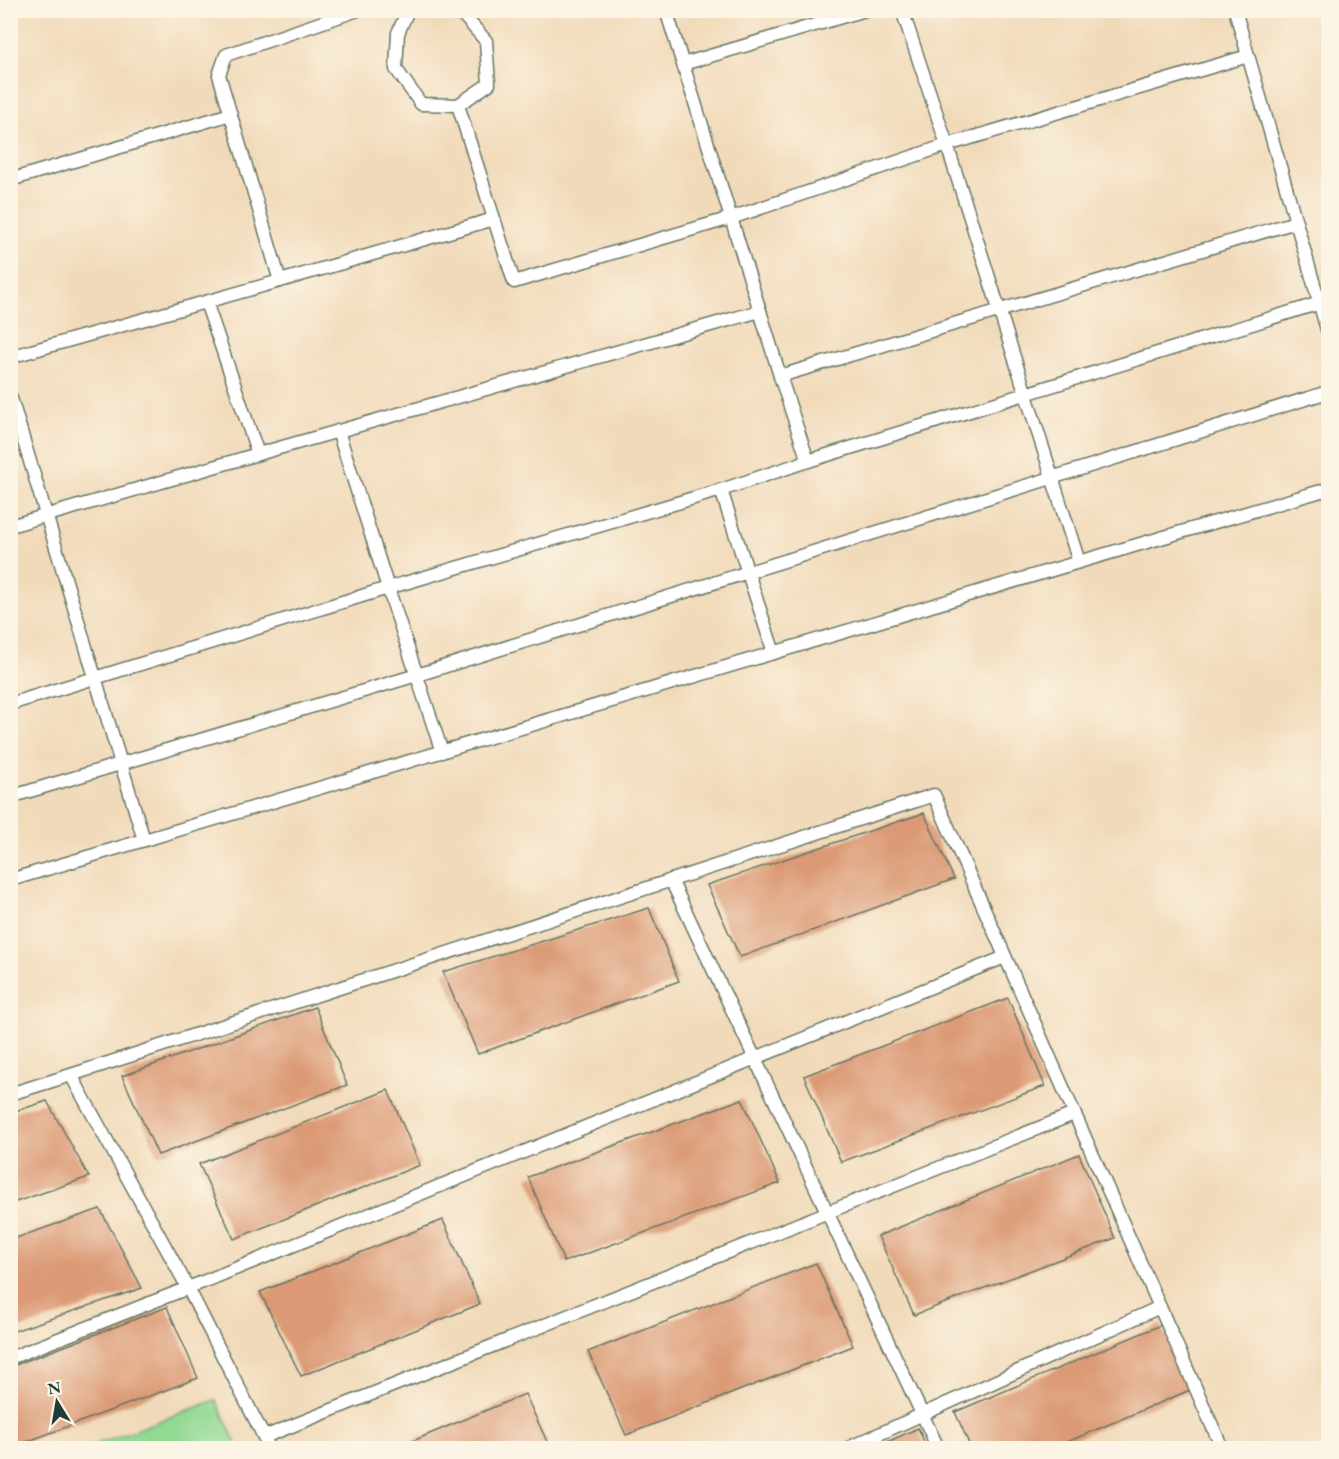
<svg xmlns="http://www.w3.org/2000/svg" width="1339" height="1459" viewBox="0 0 1339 1459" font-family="'EB Garamond',serif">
<rect width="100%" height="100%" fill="#fcf5e5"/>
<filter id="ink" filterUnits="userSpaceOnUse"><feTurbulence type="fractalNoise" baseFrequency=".0167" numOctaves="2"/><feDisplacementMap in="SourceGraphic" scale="12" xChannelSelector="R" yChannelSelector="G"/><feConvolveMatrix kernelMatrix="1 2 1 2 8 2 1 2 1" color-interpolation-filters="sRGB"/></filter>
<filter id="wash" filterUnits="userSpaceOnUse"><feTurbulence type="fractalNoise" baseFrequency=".008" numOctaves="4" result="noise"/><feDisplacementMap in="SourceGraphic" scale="24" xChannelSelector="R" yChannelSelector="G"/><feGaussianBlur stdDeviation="1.35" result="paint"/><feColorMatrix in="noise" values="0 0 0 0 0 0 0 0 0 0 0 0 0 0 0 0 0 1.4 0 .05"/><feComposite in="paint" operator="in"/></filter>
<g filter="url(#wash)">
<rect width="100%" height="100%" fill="#f1daba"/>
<!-- green -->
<polygon fill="#92d994" stroke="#588b64" stroke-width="1.5" points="216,1400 238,1448 86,1448"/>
<g id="blocks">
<!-- building -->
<g fill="#db9a75">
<polygon points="924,813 954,879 740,957 707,885"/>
<polygon points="649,908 679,981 478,1054 443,972"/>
<polygon points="1008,998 1045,1086 841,1162 804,1076"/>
<polygon points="315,1007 347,1085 158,1155 122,1076"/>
<polygon points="388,1090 420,1165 234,1239 199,1164"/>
<polygon points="742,1099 780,1183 564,1262 528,1177"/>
<polygon points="47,1101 89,1177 10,1204 10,1113"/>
<polygon points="1079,1154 1115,1238 914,1315 878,1236"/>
<polygon points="100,1209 142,1288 11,1332 10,1240"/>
<polygon points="443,1220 480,1304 301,1376 260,1292"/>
<polygon points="816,1263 853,1346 626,1435 588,1352"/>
<polygon points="167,1307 198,1378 10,1448 10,1367"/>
<polygon points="1161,1325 1190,1390 1053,1448 971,1448 955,1412"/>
<polygon points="525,1394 550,1448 396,1448"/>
<polygon points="918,1428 927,1448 874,1448"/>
</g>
</g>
</g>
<g filter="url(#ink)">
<use href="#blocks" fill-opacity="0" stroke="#687463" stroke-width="1.5"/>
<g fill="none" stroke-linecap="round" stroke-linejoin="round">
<defs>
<g id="service">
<polyline points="408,10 398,33 396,69 421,104 458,105 489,84 486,41 464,16 453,10"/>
<polyline points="666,10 731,218 947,145 1079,562 1328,489"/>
<polyline points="902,10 947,145 1248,56"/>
<polyline points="1235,10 1328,333"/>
<polyline points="683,64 865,10"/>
<polyline points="10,180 231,114"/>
<polyline points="280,281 494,219"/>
<polyline points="206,302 258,454 760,311 731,218 514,282 458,105"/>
<polyline points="760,311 780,376 1296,222"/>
<polyline points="10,357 280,281 219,75 226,55 358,10"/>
<polyline points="10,395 144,840"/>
<polyline points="808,461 1320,303"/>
<polyline points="10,526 258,454"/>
<polyline points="774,653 721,490 808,461 780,376"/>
<polyline points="10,704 388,588 338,431"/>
<polyline points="442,752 388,588 721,490"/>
<polyline points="10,797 417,675 1328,392"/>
<polyline points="10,880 1079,562"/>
<polyline points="671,880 938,1448"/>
<polyline points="71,1075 934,795 1222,1448"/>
<polyline points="10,1094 71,1075 188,1288 264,1437 269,1448"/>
<polyline points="10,1358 188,1288 1005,957"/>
<polyline points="264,1437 1074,1114"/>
<polyline points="848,1448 1160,1307"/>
</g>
</defs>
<!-- service casing -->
<use href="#service" stroke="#687463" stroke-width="15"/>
<!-- service -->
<use href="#service" stroke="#fff" stroke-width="12"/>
</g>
</g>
<!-- margin -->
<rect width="1339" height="1459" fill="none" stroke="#fcf5e5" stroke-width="36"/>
<!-- north arrow -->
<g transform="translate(57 1402) rotate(349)" stroke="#fcf5e5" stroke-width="4.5" paint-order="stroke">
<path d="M0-4.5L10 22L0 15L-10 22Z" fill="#1f3d34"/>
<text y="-9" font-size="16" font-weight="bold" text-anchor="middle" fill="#1f3d34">N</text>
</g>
</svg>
